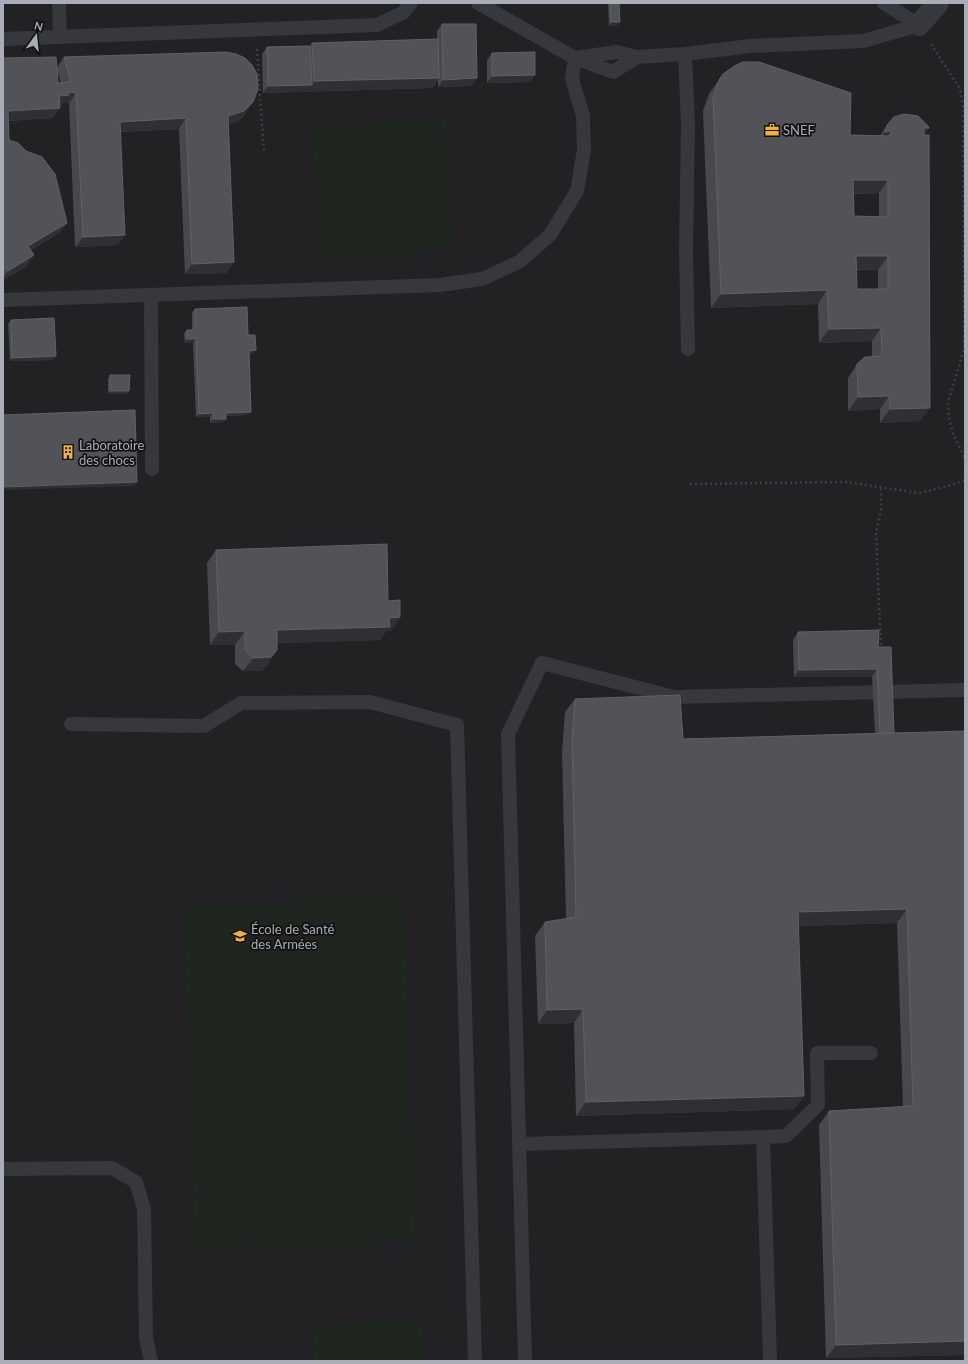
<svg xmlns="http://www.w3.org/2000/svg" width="968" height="1364" viewBox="0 0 968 1364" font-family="Lato,sans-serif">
<rect width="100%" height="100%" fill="#161618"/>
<!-- built -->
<rect fill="#222225" x="3" y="3" width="962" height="1358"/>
<!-- green -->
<g fill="#1e261f">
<polygon points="446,118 454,249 319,257 312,126"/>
<polygon points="404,898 415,1242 195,1249 183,904"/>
<polygon points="422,1320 423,1361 314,1361 313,1324"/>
</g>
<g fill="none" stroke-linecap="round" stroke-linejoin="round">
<!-- path -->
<g stroke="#3d3f44" stroke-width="2.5" stroke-dasharray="2 3" stroke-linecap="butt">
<polyline points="931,44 960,89 963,106 964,349 948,402 949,418 953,433 965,459"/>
<polyline points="257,49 264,154"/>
<polyline points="690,484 846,482 920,493 951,485 965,480"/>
<polyline points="881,650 876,533 881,509 881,487"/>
</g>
<!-- service -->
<g stroke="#37383d" stroke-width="14">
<polyline points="59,3 60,37"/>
<polyline points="478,3 575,58 613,72 637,57 617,52 575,58"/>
<polyline points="884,3 919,25"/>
<polyline points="3,39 377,25 404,12 411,3"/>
<polyline points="685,54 688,124 686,251 688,349"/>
<polyline points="637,57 685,54 750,46 863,41 919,25"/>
<polyline points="151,295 152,469"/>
<polyline points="3,300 440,285 482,279 519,262 550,235 577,191 584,150 583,116 572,79 575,58"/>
<polyline points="71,724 204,726 241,703 370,702 457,725 475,1361"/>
<polyline points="763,1137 786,1136 818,1105 817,1053 871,1053"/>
<polyline points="519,1144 763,1137 770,1361"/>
<polyline points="3,1169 112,1168 136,1182 144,1209 146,1338 151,1361"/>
<polyline points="525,1361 508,734 542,663 674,697 965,690"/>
</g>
<!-- minor -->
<polyline stroke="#37383d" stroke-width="22" points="919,25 938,3"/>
</g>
<!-- wall -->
<g fill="#47494d" fill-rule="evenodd">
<polygon points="609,3 619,3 618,25 609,26 608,5"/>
<polygon points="442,24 472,86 438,87 438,80 432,88 263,93 262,54 267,47 310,46 312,43 437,39 437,31"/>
<polygon points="492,53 535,75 530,82 487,83 487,60"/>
<path d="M 64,57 L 246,113 L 237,122 L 228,124 L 227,273 L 185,274 L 179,129 L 121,132 L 118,245 L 75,247 L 69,103 L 63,103 L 61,105 L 60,105 L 60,108 L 52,118 L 8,121 L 9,140 L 67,223 L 59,233 L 31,250 L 27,266 L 3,280 L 3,58 L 57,67 ZM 57,70 L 61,83 L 58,83 Z"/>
<path d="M 723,74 L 850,135 L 880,136 L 887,125 L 924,135 L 920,421 L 880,423 L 880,409 L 848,411 L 848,378 L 857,364 L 872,357 L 872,341 L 819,343 L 818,304 L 711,308 L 703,111 L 709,94 ZM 879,193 L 879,217 L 854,216 L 854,194 ZM 856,270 L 878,270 L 878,289 L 857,289 Z"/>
<polygon points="195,309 248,335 253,354 249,354 248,415 226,416 224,422 210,423 210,417 196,417 193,343 185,343 184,333 187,330 192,330 192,312"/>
<polygon points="11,320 53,360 10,361 8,324"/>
<polygon points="110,375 127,394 108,394 108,379"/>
<polygon points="216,550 388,601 400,617 391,631 386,631 380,640 277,643 277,650 268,664 261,671 243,671 235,664 235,645 210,645 207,563"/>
<polygon points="798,632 878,647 894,733 965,1355 826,1358 819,1125 829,1111 903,1107 897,923 798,926 804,1096 794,1109 576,1116 574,1023 538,1024 535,936 545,922 566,919 562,752 565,712 575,699 683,739 875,733 872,677 794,677 793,640"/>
</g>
<!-- shaded-wall -->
<g fill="#2f3033">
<polygon points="611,22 620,22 618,25 609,26"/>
<polygon points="535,75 530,82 487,83 492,76"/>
<polygon points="439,78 432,88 263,93 268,86 312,85 314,81"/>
<polygon points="477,78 472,86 438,87 443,80"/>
<polygon points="69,92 76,93 69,103 63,103 61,105 52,106 59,96"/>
<polygon points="253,102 246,113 237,122 221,127 228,116"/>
<polygon points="60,108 52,118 3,121 8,111"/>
<polygon points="186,118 179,129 113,132 120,122"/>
<polygon points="924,128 929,128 919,142"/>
<polygon points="891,131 881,145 876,145 885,132"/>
<polygon points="853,180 888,180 879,193 844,194"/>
<polygon points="67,223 59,233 21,256 28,246"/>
<polygon points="125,235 118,245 75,247 83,237"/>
<polygon points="34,255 27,266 3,280 3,278 8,271"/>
<polygon points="856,256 888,256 878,270 847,269"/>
<polygon points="234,262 227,273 185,274 192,264"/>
<polygon points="827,290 818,304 711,308 721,294"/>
<polygon points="881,328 872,341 819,343 829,329"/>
<polygon points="187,339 196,339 193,343 185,343"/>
<polygon points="256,350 253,354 246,354 249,351"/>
<polygon points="56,356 53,360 10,361 12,358"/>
<polygon points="110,391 129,391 127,394 108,394"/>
<polygon points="889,396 880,409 848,411 858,397"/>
<polygon points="930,408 920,421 880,423 890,409"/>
<polygon points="251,412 248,415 224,416 226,413"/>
<polygon points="213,413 210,417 196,417 199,414"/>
<polygon points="213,419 226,419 224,422 210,423"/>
<polygon points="137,482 134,486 3,490 3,487"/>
<polygon points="400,617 391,631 386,631 380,640 267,644 277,630 389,618"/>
<polygon points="245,631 235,645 210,645 219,632"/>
<polygon points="277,650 268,664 261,671 243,671 253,658"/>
<polygon points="877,669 872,677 794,677 799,670"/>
<polygon points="907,909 897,923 788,926 798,912"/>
<polygon points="583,1009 574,1023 538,1024 547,1010"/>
<polygon points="804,1096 794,1109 576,1116 586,1102"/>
<polygon points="965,1341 965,1355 826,1358 836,1345"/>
</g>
<!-- building -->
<g fill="#525359" stroke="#5f6168" fill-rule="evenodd">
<polygon points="610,3 619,3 620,22 611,22"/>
<polygon points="442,24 476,24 477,78 443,80"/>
<polygon points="438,39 439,78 314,81 312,43"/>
<polygon points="310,46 312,85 268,86 267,47"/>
<polygon points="226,52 236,54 245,58 252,65 257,74 258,89 253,102 244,111 228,116 234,262 192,264 186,118 120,122 125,235 83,237 76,93 69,92 69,95 59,96 60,108 8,111 9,140 18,143 26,151 42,157 55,174 67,223 28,246 34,255 8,271 3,266 3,58 56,57 58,83 71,82 64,57"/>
<polygon points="535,52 535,75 492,76 492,53"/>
<path d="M 743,62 L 759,62 L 851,93 L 850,135 L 891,136 L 891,131 L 885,132 L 887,125 L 894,117 L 904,114 L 918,116 L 928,126 L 929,128 L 924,128 L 924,135 L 929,135 L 930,408 L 890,409 L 889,396 L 858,397 L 857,364 L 865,357 L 882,356 L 881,328 L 829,329 L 827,290 L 721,294 L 713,98 L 719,80 L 723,74 L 736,65 ZM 853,180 L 888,180 L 888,217 L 854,216 ZM 856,256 L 888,256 L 888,289 L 857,289 Z"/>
<polygon points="247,307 248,335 255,335 256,350 249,351 251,412 226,413 226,419 213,419 213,413 199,414 196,339 187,339 187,330 195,330 195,309"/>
<polygon points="54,318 56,356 12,358 11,320"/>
<polygon points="110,375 130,375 129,391 110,391"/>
<polygon points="135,410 137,482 3,487 3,415"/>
<polygon points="387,544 388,601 400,600 400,617 389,618 390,627 277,630 277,650 271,657 253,658 245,650 245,631 219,632 216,550"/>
<polygon points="879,630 878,647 891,647 894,733 880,733 877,669 799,670 798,632"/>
<polygon points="680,695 683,739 965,731 965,1341 836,1345 829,1111 913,1106 907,909 798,912 804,1096 586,1102 583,1009 547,1010 545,922 576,917 572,739 575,699"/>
</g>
<!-- icons -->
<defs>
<symbol id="office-bare" viewBox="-9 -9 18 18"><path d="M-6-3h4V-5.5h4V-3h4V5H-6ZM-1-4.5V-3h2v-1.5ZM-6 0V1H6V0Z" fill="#f2b134" stroke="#111113" stroke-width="2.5" paint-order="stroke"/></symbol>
<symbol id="building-bare" viewBox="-9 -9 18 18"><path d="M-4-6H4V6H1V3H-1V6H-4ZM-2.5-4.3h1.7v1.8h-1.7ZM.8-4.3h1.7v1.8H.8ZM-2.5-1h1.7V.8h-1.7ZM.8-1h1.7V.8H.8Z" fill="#f2b134" stroke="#111113" stroke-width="2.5" paint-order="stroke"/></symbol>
<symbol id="university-bare" viewBox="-9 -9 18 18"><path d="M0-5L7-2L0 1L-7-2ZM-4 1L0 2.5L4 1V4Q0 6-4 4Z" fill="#f2b134" stroke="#111113" stroke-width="2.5" paint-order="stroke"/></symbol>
</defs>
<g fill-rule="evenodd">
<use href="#office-bare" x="762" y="120" width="20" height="20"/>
<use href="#building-bare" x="58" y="442" width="20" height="20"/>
<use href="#university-bare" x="230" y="926" width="20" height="20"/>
</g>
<g text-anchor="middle" stroke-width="3.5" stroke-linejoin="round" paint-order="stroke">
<!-- poi labels -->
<g font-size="13" fill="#a8adb8" stroke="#111113" text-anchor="start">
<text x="783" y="135">SNEF</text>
<text x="79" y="450">Laboratoire<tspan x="79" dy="15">des chocs</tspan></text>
<text x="251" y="934">École de Santé<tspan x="251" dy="15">des Armées</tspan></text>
</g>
</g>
<!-- border -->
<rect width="968" height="1364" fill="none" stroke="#a8adb8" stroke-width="8"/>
<!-- north arrow -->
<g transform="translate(36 36) rotate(15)" stroke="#111113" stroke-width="3" paint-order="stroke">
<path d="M0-3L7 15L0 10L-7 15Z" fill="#a8adb8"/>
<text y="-6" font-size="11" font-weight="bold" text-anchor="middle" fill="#a8adb8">N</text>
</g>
</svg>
